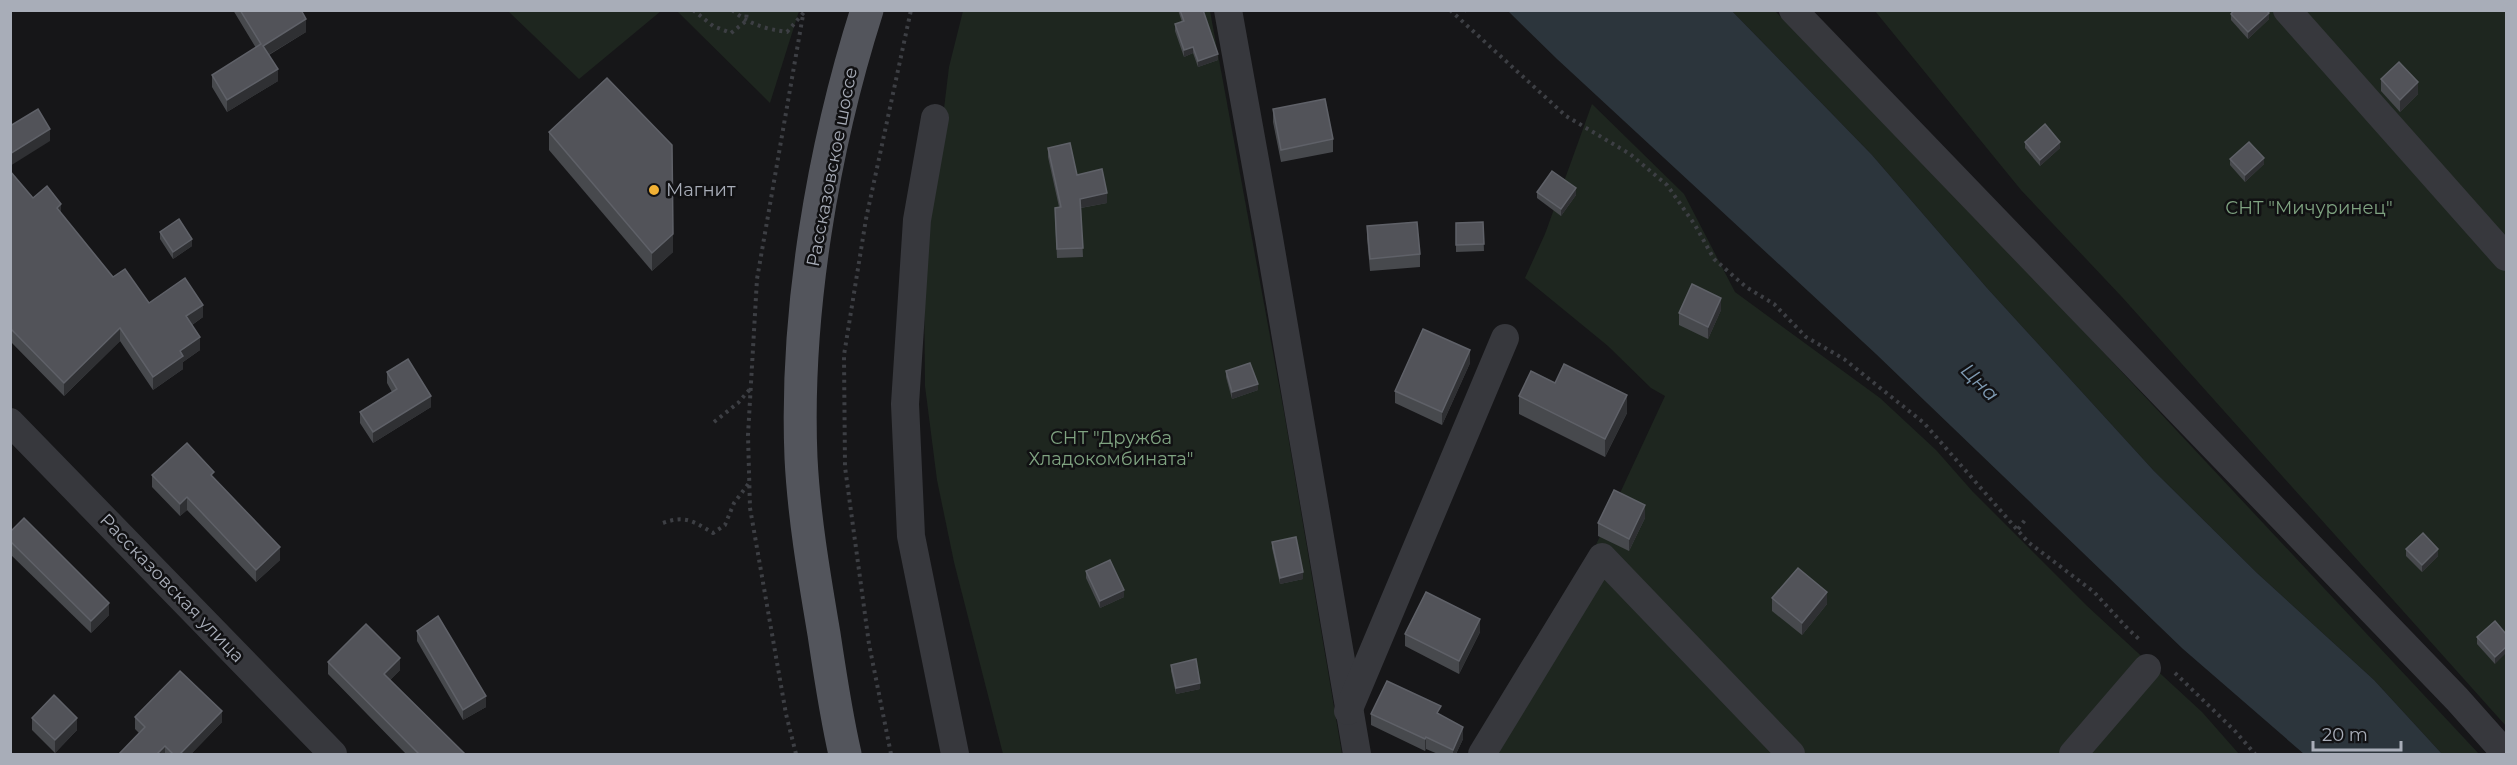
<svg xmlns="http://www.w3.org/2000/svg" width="2517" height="765" viewBox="0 0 2517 765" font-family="Montserrat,sans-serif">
<rect width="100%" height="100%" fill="#161618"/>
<!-- green -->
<g fill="#1e261f">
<polygon points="508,11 661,11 579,79"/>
<polygon points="677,11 799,11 770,103"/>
<polygon points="963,11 1210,11 1284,412 1342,754 1003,754 954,562 937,480 925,386 924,275 949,67"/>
<polygon points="1732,11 1775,11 1977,217 2479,754 2442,754 2374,680 2257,573 2154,471 1987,288 1872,155"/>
<polygon points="1875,11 2506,11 2506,726 2122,297 2021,190"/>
<polygon points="1592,104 1684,194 1735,292 1880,398 1936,450 1973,492 2086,605 2202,712 2239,754 1494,754 1576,588 1665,396 1651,388 1608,346 1525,278 1545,234"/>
</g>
<!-- water -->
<polygon fill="#2c353c" points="1508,11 1732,11 1872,155 1987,288 2154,471 2257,573 2374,680 2442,754 2304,754 2183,649 1876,354 1557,59"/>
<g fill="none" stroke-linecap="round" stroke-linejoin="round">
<!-- path -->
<g stroke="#3d3f44" stroke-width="4" stroke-dasharray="3 4.5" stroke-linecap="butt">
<polyline points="693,10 713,26 731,33 746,21 747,10"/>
<path d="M 732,10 C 749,24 765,29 787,32 L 806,10"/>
<polyline points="1450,10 1566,116 1630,154 1667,185 1695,225 1714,259 1746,287 1774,304 1806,337 1844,359 1924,423 2028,542 2094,592 2128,629 2141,641"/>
<polyline points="1466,10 1467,11"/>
<polyline points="714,422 738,403 751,388"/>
<path d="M 663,523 C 685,515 693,521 713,533 L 725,525 L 734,503 L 749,483"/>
<polyline points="2018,529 2025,520"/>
<polyline points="2175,673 2235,731 2255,754"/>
<polyline points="796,754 786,714 750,508 748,435 757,279 803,15"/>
<polyline points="891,754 869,644 845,467 844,355 866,219 911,10"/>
</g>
<!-- minor -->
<g stroke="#37383d" stroke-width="28">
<polyline points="1228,10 1269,238 1357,754"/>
<polyline points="1793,10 2457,699 2506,754"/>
<polyline points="2287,10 2506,257"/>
<polyline points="935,118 917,220 905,404 911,536 955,754"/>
<polyline points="10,422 333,754"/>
<polyline points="1348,711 1505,338"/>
<polyline points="1482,754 1602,557 1791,754"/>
<polyline points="2073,754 2147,668"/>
</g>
<!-- major -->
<path stroke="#53555c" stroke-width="33" d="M 845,754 C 836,715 830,674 824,634 C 814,575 804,517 801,458 C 795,313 823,148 867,10"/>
</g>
<!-- wall -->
<g fill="#47494d">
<polygon points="233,10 301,10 306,32 269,55 278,81 227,112 212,87 212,75 256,48"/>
<polygon points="1178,10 1203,10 1218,60 1198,67 1193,53 1184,57 1175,31 1175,24 1182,22"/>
<polygon points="2231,14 2269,19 2248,39 2231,20"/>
<polygon points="2381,79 2418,94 2400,112 2381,91"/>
<polygon points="1273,109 1333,139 1333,152 1281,162 1273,122"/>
<polygon points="549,132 673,252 652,271 549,150"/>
<polygon points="2025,142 2060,148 2040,166 2025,148"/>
<polygon points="1048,148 1107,203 1081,208 1083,257 1057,258 1055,217 1059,207 1048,157"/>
<polygon points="2230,159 2264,164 2245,182 2230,165"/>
<polygon points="10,171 33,198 61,214 113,277 149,303 203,317 192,325 200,350 183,362 183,369 153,390 120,341 64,396 10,341"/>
<polygon points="1537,192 1576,195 1561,216 1537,198"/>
<polygon points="1483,222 1484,251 1456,252 1456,223"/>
<polygon points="1367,226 1420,254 1420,267 1370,271 1367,238"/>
<polygon points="160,232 192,246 173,259 160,239"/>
<polygon points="1721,310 1708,339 1679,325 1679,313"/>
<polygon points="1470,363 1442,425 1395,403 1395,391"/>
<polygon points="1226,371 1258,390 1232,399 1226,377"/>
<polygon points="387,372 431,407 373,443 360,423 360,412 392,392 387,383"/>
<polygon points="1519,396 1627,413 1605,457 1519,414"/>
<polygon points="152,475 214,478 280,560 256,582 187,510 180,516 152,487"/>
<polygon points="1645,518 1629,551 1598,536 1598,523"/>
<polygon points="10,532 109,615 91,633 10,554"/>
<polygon points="1272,542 1303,579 1280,584 1272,548"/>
<polygon points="2406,549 2438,556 2422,572 2406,556"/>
<polygon points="1086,571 1124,597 1100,608 1086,578"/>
<polygon points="1772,598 1827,604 1802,635 1772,611"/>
<polygon points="417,631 486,707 463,720 417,641"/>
<polygon points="1480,632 1459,674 1405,646 1405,634"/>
<polygon points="2506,634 2495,664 2477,644 2477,637"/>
<polygon points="328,662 400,670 390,680 465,754 406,754 328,674"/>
<polygon points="1171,665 1200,689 1176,694 1171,671"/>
<polygon points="1371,714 1463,739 1456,754 1438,754 1426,749 1425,751 1371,725"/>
<polygon points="135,717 222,722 191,754 119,754 139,733 135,729"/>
<polygon points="32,718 77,730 55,753 32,730"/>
</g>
<!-- shaded-wall -->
<g fill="#2f3033">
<polygon points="2269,13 2269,19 2248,39 2248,32"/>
<polygon points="306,19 306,32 263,58 263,46"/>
<polygon points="1193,47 1193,53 1184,57 1184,50"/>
<polygon points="1218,54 1218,60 1198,67 1198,61"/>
<polygon points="278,69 278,81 227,112 227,100"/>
<polygon points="2418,82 2418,94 2400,112 2400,100"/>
<polygon points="50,129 50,141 10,166 10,154"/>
<polygon points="2060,142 2060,148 2040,166 2040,160"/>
<polygon points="2264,158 2264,164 2245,182 2245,175"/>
<polygon points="1576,188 1576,195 1561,216 1561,209"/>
<polygon points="1107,193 1107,203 1080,208 1080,199"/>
<polygon points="61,204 61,217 57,208"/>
<polygon points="673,234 673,252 652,271 652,253"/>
<polygon points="192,239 192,246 173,259 173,252"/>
<polygon points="1721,298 1721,310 1708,339 1708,327"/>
<polygon points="203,305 203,317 186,329 186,316"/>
<polygon points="120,328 120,341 64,396 64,383"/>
<polygon points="200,337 200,350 183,362 183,369 153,390 153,377 180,351"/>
<polygon points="1470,350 1470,363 1442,425 1442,412"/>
<polygon points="1258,384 1258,390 1232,399 1232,392"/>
<polygon points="1627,395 1627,413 1605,457 1605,439"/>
<polygon points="431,396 431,407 373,443 373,432"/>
<polygon points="187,497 187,510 180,516 180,504"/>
<polygon points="1645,505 1645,518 1629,551 1629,539"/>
<polygon points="280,547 280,560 256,582 256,570"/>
<polygon points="2438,549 2438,556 2422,572 2422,565"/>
<polygon points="1303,572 1303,579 1280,584 1280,578"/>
<polygon points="1124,590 1124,597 1100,608 1100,601"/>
<polygon points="1827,592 1827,604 1802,635 1802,623"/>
<polygon points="109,603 109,615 91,633 91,621"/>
<polygon points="1480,619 1480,632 1459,674 1459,661"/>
<polygon points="2506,647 2506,653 2495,664 2495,657"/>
<polygon points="400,658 400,670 384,686 384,674"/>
<polygon points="1200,683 1200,689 1176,694 1176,688"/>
<polygon points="486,696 486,707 463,720 463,710"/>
<polygon points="222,711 222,722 191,754 180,754"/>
<polygon points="77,718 77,730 55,753 55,740"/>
<polygon points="1463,727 1463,739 1456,754 1453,754 1453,750"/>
<polygon points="1426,737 1426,749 1425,751 1425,739"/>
<polygon points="165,746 165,754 157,754"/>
</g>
<!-- building -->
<g fill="#525359" stroke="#5f6168" stroke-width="1.5">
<polygon points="240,10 301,10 306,19 263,46 278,69 227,100 212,75 261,44"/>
<polygon points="1180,10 1203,10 1218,54 1198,61 1193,47 1184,50 1175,24 1184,21"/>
<polygon points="2234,10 2266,10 2269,13 2248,32 2231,14"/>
<polygon points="2399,62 2418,82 2400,100 2381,79"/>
<polygon points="607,78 672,145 673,234 652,253 549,132"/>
<polygon points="1325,99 1333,139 1281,150 1273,109"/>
<polygon points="38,109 50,129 10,154 10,126"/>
<polygon points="2045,124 2060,142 2040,160 2025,142"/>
<polygon points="2249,142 2264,158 2245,175 2230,159"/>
<polygon points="1070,143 1077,175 1102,169 1107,193 1080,199 1083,248 1057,249 1055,208 1061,207 1048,148"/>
<polygon points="10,171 33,198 47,186 61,204 57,208 113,277 125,269 149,303 185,278 203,305 186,316 200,337 180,351 183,356 153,377 120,328 64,383 10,328"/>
<polygon points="1552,171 1576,188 1561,209 1537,192"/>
<polygon points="179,219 192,239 173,252 160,232"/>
<polygon points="1417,222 1420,254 1370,259 1367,226"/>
<polygon points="1483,222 1484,244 1456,245 1456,223"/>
<polygon points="1692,284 1721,298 1708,327 1679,313"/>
<polygon points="1423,329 1470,350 1442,412 1395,391"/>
<polygon points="408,359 431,396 373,432 360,412 397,389 387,372"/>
<polygon points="1250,363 1258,384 1232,392 1226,371"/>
<polygon points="1564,364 1627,395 1605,439 1519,396 1531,371 1555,383"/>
<polygon points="187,443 214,472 211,475 280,547 256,570 187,497 180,504 152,475"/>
<polygon points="1614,490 1645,505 1629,539 1598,523"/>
<polygon points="24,518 109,603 91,621 10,541 10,532"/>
<polygon points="2423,533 2438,549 2422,565 2406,549"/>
<polygon points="1296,537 1303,572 1280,578 1272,542"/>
<polygon points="1110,560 1124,590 1100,601 1086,571"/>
<polygon points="1798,568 1827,592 1802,623 1772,598"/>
<polygon points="1426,592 1480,619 1459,661 1405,634"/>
<polygon points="438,616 486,696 463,710 417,631"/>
<polygon points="2495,621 2506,634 2506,647 2495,657 2477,637"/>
<polygon points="366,624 400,658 384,674 465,754 419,754 328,662"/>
<polygon points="1196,659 1200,683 1176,688 1171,665"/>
<polygon points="180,671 222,711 180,754 173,754 165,746 157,754 119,754 145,727 135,717"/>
<polygon points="1387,681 1441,706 1437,713 1463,727 1453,750 1426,737 1425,739 1371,714"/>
<polygon points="54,695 77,718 55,740 32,718"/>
</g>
<!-- markers -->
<circle fill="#f2b134" stroke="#111113" stroke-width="2" cx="654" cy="190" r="6"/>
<g text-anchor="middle" stroke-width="5" stroke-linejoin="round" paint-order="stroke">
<!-- street labels -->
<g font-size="18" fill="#a8adb8" stroke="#111113">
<text transform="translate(832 167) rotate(-79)" y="6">Рассказовское шоссе</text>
<text transform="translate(172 588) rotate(46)" y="6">Рассказовская улица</text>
</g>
<!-- poi labels -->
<g font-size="18" fill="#a8adb8" stroke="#111113" text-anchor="start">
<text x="666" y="196">Магнит</text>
</g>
<!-- park labels -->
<g font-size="18" fill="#7fa381" stroke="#111113">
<text x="2309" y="214">СНТ "Мичуринец"</text>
<text x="1111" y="444">СНТ "Дружба<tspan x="1111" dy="21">Хладокомбината"</tspan></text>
</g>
<!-- water labels -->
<g font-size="20" font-style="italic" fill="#7f9bb3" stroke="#111113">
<text transform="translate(1980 382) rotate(45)" y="7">Цна</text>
</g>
</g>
<!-- border -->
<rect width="2517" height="765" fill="none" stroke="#a8adb8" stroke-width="24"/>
<!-- scale -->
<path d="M2313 741v9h88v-9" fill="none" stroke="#a8adb8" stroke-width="3"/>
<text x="2322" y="741" font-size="18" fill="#a8adb8" stroke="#111113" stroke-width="4.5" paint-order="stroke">20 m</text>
</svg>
